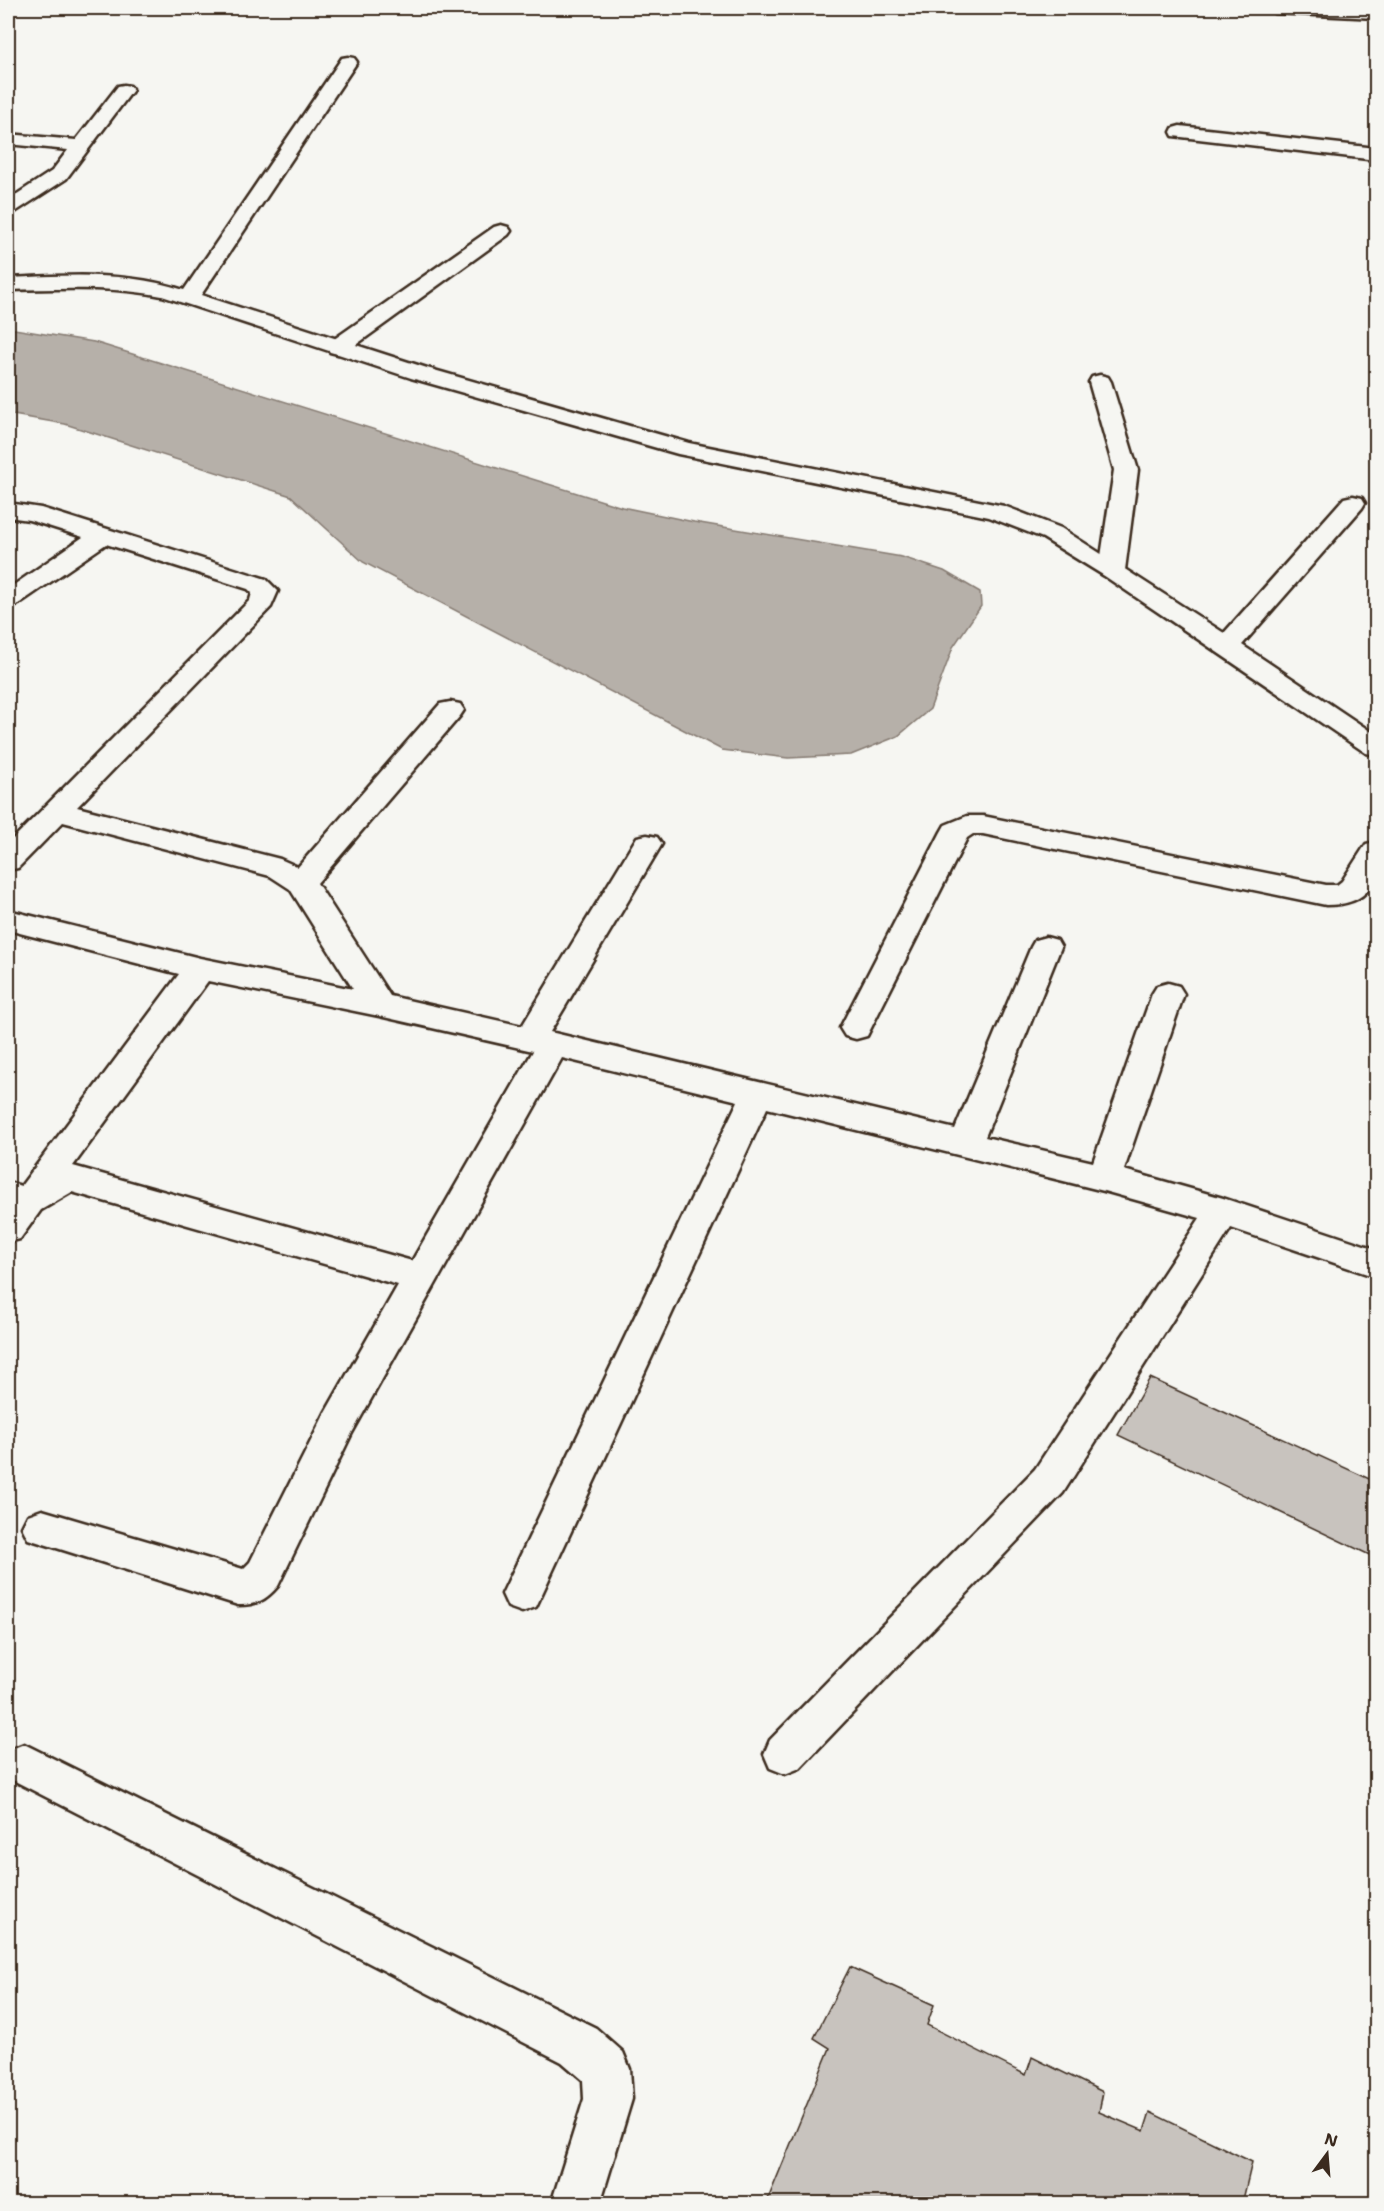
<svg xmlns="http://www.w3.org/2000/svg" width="1384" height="2211" viewBox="0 0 1384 2211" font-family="'Shantell Sans',sans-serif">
<rect width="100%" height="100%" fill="#f6f6f2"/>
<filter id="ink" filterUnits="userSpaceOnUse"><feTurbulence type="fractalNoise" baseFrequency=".0167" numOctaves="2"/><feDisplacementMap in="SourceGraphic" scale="12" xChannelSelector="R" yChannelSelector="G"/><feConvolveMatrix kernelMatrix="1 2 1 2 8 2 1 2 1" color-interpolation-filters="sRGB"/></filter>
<g filter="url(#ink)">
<!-- water -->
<polygon fill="#b6b0a9" stroke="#857a71" stroke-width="1.5" points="8,328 94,342 622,507 694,522 902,557 944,571 980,592 981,606 953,647 930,709 898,736 851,755 788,758 722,750 363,562 291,496 65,424 8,414"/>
<!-- building -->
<g fill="#c8c3be" stroke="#3b2a1e" stroke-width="1.5">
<polygon points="1150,1378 1376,1482 1376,1558 1118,1435"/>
<polygon points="850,1967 934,2005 927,2025 1026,2075 1032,2057 1103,2092 1099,2112 1144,2131 1150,2112 1252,2162 1242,2204 766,2204 830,2048 814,2038"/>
</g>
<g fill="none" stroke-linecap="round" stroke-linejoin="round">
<defs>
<g id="service">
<polygon points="501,225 508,227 511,231 508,235 346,352 338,354 330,352 327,347 330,342 494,227"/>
<polygon points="1100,375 1108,377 1111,382 1138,470 1125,570 1121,575 1112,578 1103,575 1099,570 1114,470 1089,382 1092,377"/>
</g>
<g id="minor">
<polygon points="1267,8 1376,8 1376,18 1275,13"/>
<path d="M 348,57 L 354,58 L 357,62 L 201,295 L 427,368 L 689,443 L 1004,506 L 1061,528 L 1224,633 L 1344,498 L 1353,496 L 1362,498 L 1365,503 L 1362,508 L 1242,645 L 1376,735 L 1376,755 L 1366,753 L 1103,575 L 1043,538 L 989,517 L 678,454 L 411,378 L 162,296 C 110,286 60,289 8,290 L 8,278 C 67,275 127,271 184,290 L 342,58 Z"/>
<polygon points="124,85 130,86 133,90 66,179 15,212 8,214 8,200 52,171 68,150 8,144 8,134 76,140 118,86"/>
<polygon points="1180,126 1376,148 1376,160 1173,136 1171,132 1173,128"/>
<path d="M 8,503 L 41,508 L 266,579 L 278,591 L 271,607 L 77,807 L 280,859 L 298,867 L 440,704 L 450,702 L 460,704 L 464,710 L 460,716 L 317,883 L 390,996 L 522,1026 L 637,837 L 647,835 L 657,837 L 662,844 L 550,1032 L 955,1129 L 1031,947 L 1035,940 L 1046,937 L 1057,940 L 1061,947 L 985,1137 L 1093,1162 L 1152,994 L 1157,986 L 1168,983 L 1179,986 L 1184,994 L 1124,1170 L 1223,1198 L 1376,1249 L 1376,1277 L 1231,1228 L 1063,1493 L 800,1768 L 785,1774 L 770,1768 L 764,1754 L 770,1740 L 1035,1469 L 1200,1218 L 1104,1191 L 767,1108 L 536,1607 L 522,1612 L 508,1607 L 502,1594 L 738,1101 L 562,1058 L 352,1433 L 278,1586 C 266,1600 257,1605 238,1605 L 28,1539 L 22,1527 L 28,1515 L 42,1510 L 243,1569 L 250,1562 L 325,1413 L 398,1285 L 72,1192 L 41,1210 L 20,1239 L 8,1242 L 8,1182 L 21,1186 L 179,974 L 8,930 L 8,910 L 200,958 L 353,989 L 290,889 L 270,876 L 63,822 L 18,868 L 8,870 L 8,844 L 250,600 L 252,593 L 248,589 L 106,544 L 17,605 L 8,608 L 8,589 L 83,537 L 29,520 L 8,517 ZM 208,981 L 379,1016 L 533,1051 L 412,1261 L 73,1166 Z"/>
<path d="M 967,816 L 983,816 L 1326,885 L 1337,885 L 1342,881 L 1366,844 L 1376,842 C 1380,882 1370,905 1326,905 L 983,834 L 973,834 L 967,838 L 867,1036 L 856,1039 L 845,1036 L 840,1028 L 941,832 L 945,825 Z"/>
<polygon points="24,1744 596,2028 623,2052 630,2069 632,2099 600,2204 551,2204 584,2099 583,2080 562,2062 9,1778 8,1753 9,1750"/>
</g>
</defs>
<!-- service casing -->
<use href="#service" stroke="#3b2a1e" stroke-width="5"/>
<!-- minor casing -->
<use href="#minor" stroke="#3b2a1e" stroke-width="5"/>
<!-- service -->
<use href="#service" fill="#f6f6f2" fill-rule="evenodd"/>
<!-- minor -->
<use href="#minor" fill="#f6f6f2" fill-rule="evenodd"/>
</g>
</g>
<!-- margin -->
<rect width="1384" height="2211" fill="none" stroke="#f6f6f2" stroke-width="30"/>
<rect x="15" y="15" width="1354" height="2181" fill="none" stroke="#3b2a1e" stroke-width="2" filter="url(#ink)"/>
<!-- north arrow -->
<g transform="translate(1327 2154) rotate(16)" stroke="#f6f6f2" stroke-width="4.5" paint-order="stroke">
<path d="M0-4.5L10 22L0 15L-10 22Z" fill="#3b2a1e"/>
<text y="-9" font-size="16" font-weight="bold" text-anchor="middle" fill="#3b2a1e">N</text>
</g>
</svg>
